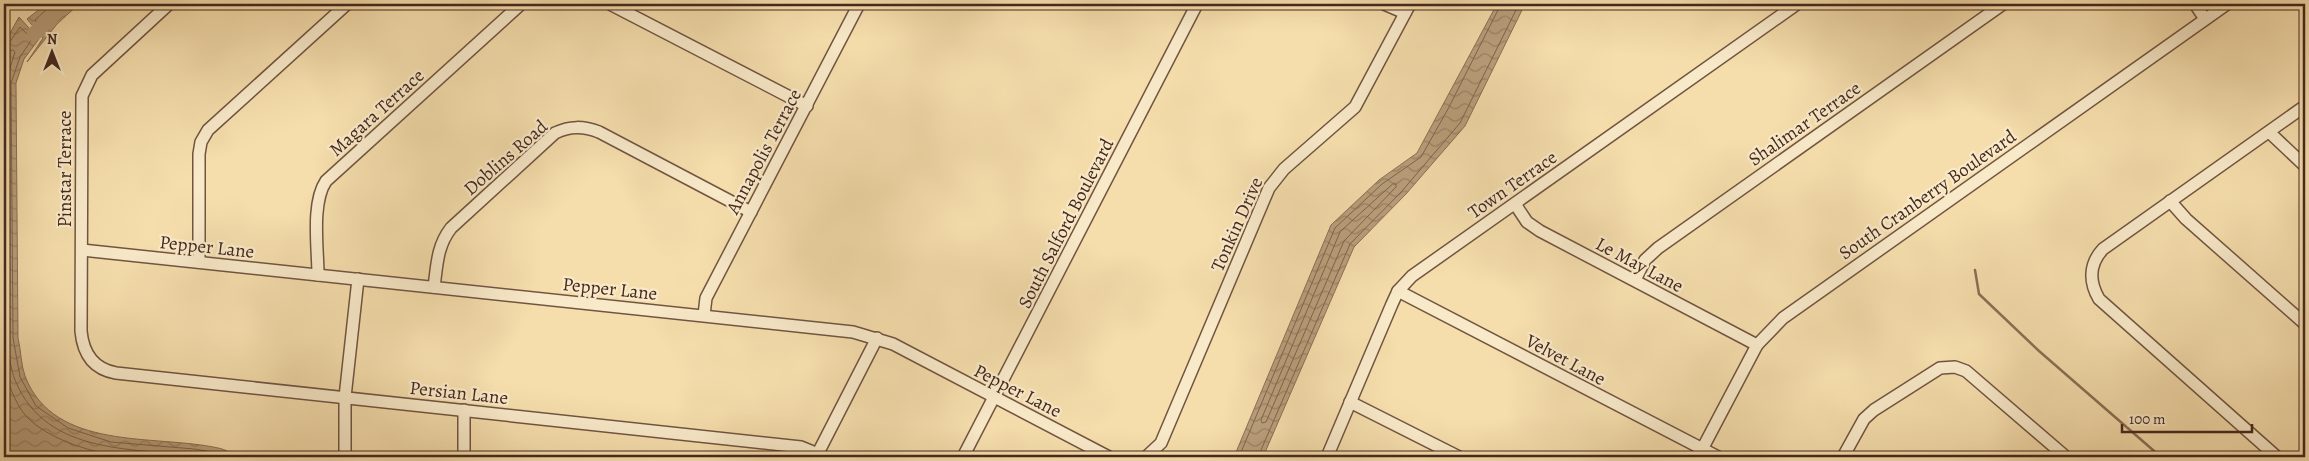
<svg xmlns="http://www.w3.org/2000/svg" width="2309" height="461" viewBox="0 0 2309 461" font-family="Alegreya,serif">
<defs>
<pattern id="water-waves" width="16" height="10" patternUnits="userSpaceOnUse" patternTransform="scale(1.25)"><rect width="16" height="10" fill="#b99f7b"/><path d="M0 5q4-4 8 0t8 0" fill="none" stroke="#988264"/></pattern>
</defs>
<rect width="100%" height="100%" fill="#f5ddac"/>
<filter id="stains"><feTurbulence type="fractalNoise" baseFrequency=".004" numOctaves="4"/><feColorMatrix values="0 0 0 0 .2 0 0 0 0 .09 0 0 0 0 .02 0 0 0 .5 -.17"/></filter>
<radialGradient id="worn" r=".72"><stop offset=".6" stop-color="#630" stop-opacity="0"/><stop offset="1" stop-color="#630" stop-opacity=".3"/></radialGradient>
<!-- water -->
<g fill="url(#water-waves)" stroke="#8b6f55">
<polygon points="46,4 79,4 57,24 27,62 43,38 27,19"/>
<polygon points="1497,4 1525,4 1465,126 1406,194 1354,247 1263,457 1234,457 1331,225 1379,180 1417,153"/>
<path d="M 19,17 L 39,39 L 24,59 L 16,83 L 18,338 C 21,350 21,365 25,376 C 54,452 155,434 218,448 C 225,449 232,454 239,457 L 4,457 L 4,44 Z"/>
</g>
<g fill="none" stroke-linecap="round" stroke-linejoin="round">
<!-- shore -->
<g stroke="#7f644c" stroke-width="1">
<polyline points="49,4 47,9 35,20 44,30 72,4"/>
<polyline points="4,45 9,43 20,27 32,39 20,57 11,83 13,338 20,377 36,406 68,428 111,442 194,449 219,453 227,457"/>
<path d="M 4,51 L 13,50 L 15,52 L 5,84 L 7,339 C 9,352 10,368 15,380 C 47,458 137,447 206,457"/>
<polygon points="1393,184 1396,184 1396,187 1344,241 1266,422 1262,423 1261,420 1340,232"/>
<path d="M 4,363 C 7,381 14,402 26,416 C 48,440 98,455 129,457"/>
<polyline points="1239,457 1335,228 1382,184 1421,157 1448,109 1501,4"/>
<polyline points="1258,457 1350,244 1402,191 1460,123 1519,4"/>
</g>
<!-- stream -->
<polyline stroke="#8b6f55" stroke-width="2.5" points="1975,270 1979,294 2039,351 2161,457"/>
<!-- river -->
<polyline stroke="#b99f7b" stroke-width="15" points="34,34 64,4"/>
<defs>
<g id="minor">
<path d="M 169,4 L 92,75 L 82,96 L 81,331 C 83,353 93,369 116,373 L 801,447 L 818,454"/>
<polyline points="610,4 807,106"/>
<polyline points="1384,4 1405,13"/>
<polyline points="2195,4 2205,19"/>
<polyline points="2269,132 2305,166"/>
<polyline points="2170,201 2186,219 2305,324"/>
<polyline points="1515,204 1527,222 1540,231 1757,345"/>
<polyline points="82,250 853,332 893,344 1109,457"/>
<polyline points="199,262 199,154 201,142 208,130 347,4"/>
<path d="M 318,275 C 318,249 311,203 326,181 L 521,4"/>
<polyline points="1635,280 1645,260 1658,248 2003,4"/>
<path d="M 434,287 C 437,265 437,246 451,228 L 555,133 C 570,126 583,126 599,132 L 751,212"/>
<polyline points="1398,291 1718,457"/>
<polyline points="704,315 706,298 859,4"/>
<polyline points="1350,402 1459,457"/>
<polyline points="464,410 464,457"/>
<polyline points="345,457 345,397 358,279"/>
<polyline points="816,457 877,338"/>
<polyline points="963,457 1197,4"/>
<polyline points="1146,457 1161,443 1269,188 1284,169 1355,107 1410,4"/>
<polyline points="1327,457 1392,304 1398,291 1412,276 1797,4"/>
<polyline points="1698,457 1757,345 1783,318 2227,4"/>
<polyline points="1843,457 1864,419 1874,410 1940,368 1955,367 1966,371 2066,457"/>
<path d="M 2277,457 L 2099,299 C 2089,282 2089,264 2103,249 L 2305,106"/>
</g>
</defs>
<!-- minor casing -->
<use href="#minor" stroke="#715541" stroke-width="14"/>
<!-- minor -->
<use href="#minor" stroke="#f8e9c9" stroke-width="11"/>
</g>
<g text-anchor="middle" stroke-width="4.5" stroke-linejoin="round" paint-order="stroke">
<!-- street labels -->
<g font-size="19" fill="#45281d" stroke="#f8e9c9">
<text transform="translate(376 112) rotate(-42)" y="7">Magara Terrace</text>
<text transform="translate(1804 123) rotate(-35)" y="7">Shalimar Terrace</text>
<text transform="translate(763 151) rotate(-62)" y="7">Annapolis Terrace</text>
<text transform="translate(505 157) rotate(-41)" y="7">Doblins Road</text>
<text transform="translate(64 169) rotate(-90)" y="7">Pinstar Terrace</text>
<text transform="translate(1512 184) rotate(-35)" y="7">Town Terrace</text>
<text transform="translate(1927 194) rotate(-35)" y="7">South Cranberry Boulevard</text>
<text transform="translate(1065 223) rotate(-63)" y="7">South Salford Boulevard</text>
<text transform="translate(1236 224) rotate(-66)" y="7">Tonkin Drive</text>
<text transform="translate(207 246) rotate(6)" y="7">Pepper Lane</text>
<text transform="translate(1640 264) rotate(28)" y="7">Le May Lane</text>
<text transform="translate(610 288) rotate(6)" y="7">Pepper Lane</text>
<text transform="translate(1566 359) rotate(28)" y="7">Velvet Lane</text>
<text transform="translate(1018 390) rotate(27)" y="7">Pepper Lane</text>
<text transform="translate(459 392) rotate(6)" y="7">Persian Lane</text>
</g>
</g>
<!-- margin -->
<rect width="2309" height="461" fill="none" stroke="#f5ddac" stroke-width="20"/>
<rect x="5" y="5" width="2299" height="451" fill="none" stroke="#45281d" stroke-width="2.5"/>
<rect x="10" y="10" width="2289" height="441" fill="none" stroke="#45281d"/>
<!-- north arrow -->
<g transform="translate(52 52)" stroke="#f8e9c9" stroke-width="4" paint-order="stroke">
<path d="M0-4L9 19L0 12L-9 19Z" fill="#45281d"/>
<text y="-8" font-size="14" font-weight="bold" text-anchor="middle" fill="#45281d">N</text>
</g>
<!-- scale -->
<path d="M2122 424v8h130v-8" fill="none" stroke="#45281d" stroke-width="2.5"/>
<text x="2129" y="424" font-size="15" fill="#45281d" stroke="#f8e9c9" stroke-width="4" paint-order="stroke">100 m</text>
<rect width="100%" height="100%" filter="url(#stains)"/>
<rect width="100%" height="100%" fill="url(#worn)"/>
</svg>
